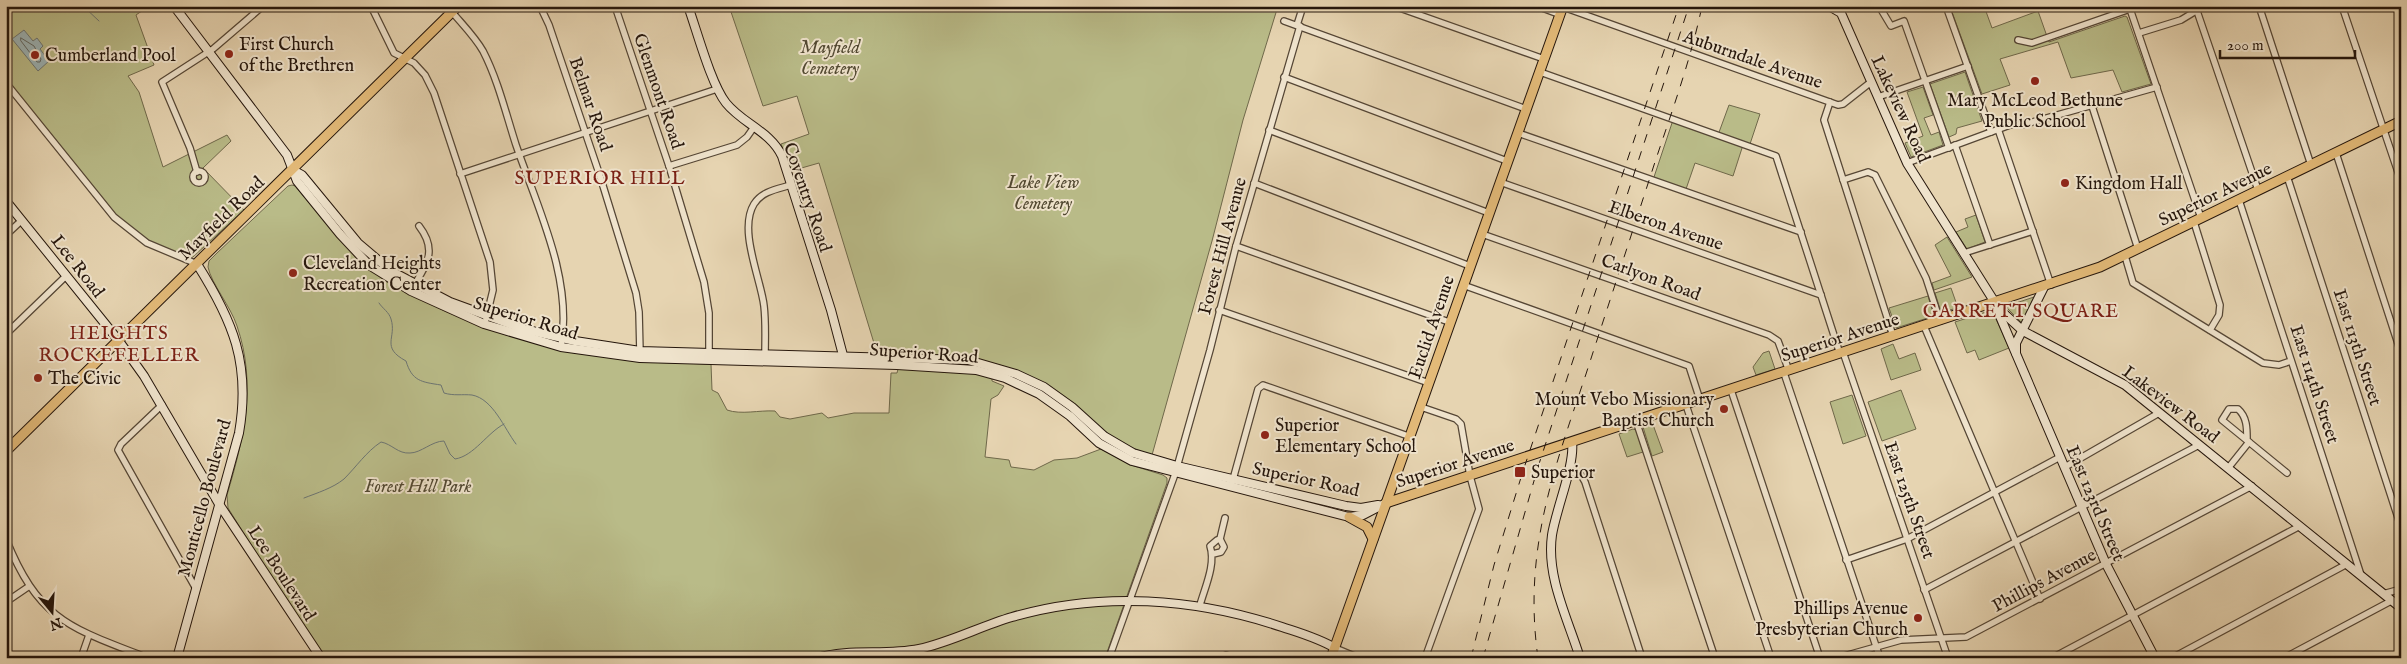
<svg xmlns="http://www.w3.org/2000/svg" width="2407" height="664" viewBox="0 0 2407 664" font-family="'IM FELL English',serif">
<rect width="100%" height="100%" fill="#e6d4b1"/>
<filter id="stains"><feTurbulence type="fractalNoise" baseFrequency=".004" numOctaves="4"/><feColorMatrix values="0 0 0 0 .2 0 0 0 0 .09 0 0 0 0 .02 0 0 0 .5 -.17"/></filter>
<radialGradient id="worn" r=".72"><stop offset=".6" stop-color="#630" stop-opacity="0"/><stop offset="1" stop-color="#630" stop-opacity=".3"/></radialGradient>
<!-- green -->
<g fill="#b9bb88" stroke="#6f684a">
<polygon points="6,6 149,6 136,15 154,65 128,76 139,92 163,167 227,135 231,141 203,168 244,210 193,257 189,258 143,238 117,217 6,79"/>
<path d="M 729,6 L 1278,6 L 1243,120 L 1212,241 L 1152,455 C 1107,442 1095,419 1060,394 C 1003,354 944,354 877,353 L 819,163 L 791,171 L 781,144 L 809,134 L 797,96 L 763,106 Z"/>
<polygon points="1969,6 1984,6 1992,28 2038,11 2049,42 2125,16 2127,17 2151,84 2122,92 2113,70 2071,78 2058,42 2000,59 2010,85 1982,94 1952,12"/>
<polygon points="1965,72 1982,121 1957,128 1956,134 1949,137 1930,84"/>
<polygon points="1923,87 1933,115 1924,118 1931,135 1939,132 1943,145 1911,157 1905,143 1923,136 1907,92"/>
<polygon points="1729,105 1760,114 1749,147 1743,145 1733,176 1695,163 1685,192 1653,180 1673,120 1718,135"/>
<path d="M 292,185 L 295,186 L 357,259 L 385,281 L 447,312 L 506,335 L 561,350 L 641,362 L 711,364 L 712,390 L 718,393 L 727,410 C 741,415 759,410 775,411 L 780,417 L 790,419 L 822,413 L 828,418 L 854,413 L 889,413 L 891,373 L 897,373 L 898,369 L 958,370 L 992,377 L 992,381 L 1004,386 L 998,395 L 991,399 L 985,457 L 1009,460 L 1011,467 L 1034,470 L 1054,460 L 1077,458 L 1101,449 L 1131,465 L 1163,475 L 1167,478 L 1167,483 L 1105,658 L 326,658 L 283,596 L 228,508 L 227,495 C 244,438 257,384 237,326 C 231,307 211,283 208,267 L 209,261 L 217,253 L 288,186 Z"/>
<polygon points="1976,215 1985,242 1967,249 1956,232 1968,227 1965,219"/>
<polygon points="1947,237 1972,277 1934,290 1932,283 1951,276 1935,245"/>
<polygon points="1951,288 1958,308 1941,312 1935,293"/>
<polygon points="1928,296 1934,316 1896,328 1889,308"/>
<polygon points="2034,297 2022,323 2007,308 2010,305"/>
<polygon points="1992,310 2009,348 1979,360 1975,350 1967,353 1955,322"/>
<polygon points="1893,344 1899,359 1915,353 1921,370 1891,380 1881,349"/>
<polygon points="1769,351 1775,369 1756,375 1753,367 1763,353"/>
<polygon points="1901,390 1916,429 1882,441 1868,402"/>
<polygon points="1852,395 1866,436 1843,444 1830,402"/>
<polygon points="1652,422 1663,452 1652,456 1643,427"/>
<polygon points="1633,429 1636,430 1643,452 1627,457 1619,434"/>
</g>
<!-- water -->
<polygon fill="#9cb5b8" stroke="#6c7573" points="24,30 33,41 37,38 43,46 40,49 49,61 38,71 12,39"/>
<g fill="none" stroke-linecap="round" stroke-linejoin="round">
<!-- shore -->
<polygon stroke="#606662" stroke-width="1" points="21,38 34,46 41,59 40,62 37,62 21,41"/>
<!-- stream -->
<g stroke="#6c7573" stroke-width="1">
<polyline points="83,6 99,21"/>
<path d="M 379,303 C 383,309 389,312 391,319 C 397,338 380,347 406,361 C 412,381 421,382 441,385 L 444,393 C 454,396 462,394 472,395 C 493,399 504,428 516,444"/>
<path d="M 304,498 C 317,493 333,488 344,479 C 357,466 366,452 381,442 C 392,444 398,454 410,453 C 421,453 432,441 444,441 L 450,454 L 455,459 C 474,456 487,433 504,424"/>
</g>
<defs>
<g id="street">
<polyline points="371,6 394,53 414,63 425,75 434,93 490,262 493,290 486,319"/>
<polyline points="540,6 549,25 600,176 636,293 639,312 640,353"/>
<polyline points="615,6 669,166 704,282 709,313 709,356"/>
<polyline points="1394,6 1544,59"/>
<polyline points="1537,6 1561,15"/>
<polyline points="1879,6 1891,26 1904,21 1949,148"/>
<polyline points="1946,6 1991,132"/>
<polyline points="2129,6 2201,218"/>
<polyline points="2259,6 2311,165"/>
<polyline points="2342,6 2401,181"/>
<polyline points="2399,6 2401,12"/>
<polyline points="1563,7 1838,105 1843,104 1871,82"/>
<polyline points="2197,11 2258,190"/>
<path d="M 452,12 C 463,25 475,37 483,51 C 498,80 506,114 516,145 C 538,209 573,279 561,347"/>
<polyline points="1284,21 1526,109"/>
<polyline points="1297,25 1303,6"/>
<polyline points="2139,33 2181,20 2204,6"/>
<polyline points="2018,40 2032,43 2130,9"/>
<polyline points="1540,72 1776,156 1840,354"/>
<polyline points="1284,77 1507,161"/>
<polyline points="6,83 114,217 147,243 197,264"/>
<polyline points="1878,97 1968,66"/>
<polyline points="1830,102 1824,120 1893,336"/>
<polyline points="2092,106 2138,249"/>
<polyline points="1998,129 2051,285"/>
<polyline points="1269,130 1489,213"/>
<polyline points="1518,133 1801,232"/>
<polyline points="1955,145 1990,245"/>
<polyline points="2336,153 2401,353"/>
<polyline points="1907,163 2010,125 2022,125 2157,87"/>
<polyline points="669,166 737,145 747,137 754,127"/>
<circle cx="199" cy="177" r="6"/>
<polyline points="197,172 190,148 162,82 213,49 263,6"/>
<polyline points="460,174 717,89"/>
<polyline points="2287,176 2401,527"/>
<polyline points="1843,180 1868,172 1875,175 1926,278 1940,321"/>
<polyline points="1500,182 1821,295"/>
<polyline points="1254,183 1470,266"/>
<polyline points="2239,200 2361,575"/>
<polyline points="2194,222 2220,305 2219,315 2210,330"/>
<polyline points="1482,234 1769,335 1778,341 1789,371"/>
<polyline points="6,235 22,220"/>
<polyline points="1236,246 1449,322"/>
<polyline points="1964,253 2033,231"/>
<polyline points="2125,256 2133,283 2263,363 2279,365 2291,361"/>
<polyline points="1463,285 1689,366 1700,400"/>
<path d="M 411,291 C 425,266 439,252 419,226"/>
<polyline points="1219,310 1429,383"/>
<polyline points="1924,326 2040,599"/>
<polyline points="6,334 66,276"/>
<polyline points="1843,352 1948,658"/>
<path d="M 765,357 C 765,340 766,323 764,306 C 761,279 738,230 754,204 C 762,191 778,189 791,185"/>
<polyline points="1784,373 1880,658"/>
<polyline points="1731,390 1820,658"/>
<polyline points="162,405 121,444 118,450 195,587"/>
<polyline points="1686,405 1771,658"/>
<polyline points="1421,407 1456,419 1461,424 1470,476 1479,509 1425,658"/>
<polyline points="1636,421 1715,658"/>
<path d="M 2247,440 C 2247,428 2247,417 2238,409 L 2229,409 L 2222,420 L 2287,473"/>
<polyline points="2065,467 2159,413"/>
<polyline points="2229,467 2249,442"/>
<polyline points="1568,471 1581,475 1585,482 1642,658"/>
<polyline points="1232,483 1258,389 1263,385 1411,437"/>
<path d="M 6,539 C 39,621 71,628 148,658"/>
<polyline points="1220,539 1225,518"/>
<polyline points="1846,560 1907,539 2060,457"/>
<polyline points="1924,590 2199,445"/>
<polyline points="2383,594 2401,589"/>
<polyline points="6,602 28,587"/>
<path d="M 1200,605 C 1205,587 1216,564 1210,546 L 1217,540 L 1220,539 L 1224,547 L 1221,552 L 1213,554"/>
<polyline points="1335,648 1359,658"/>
<polyline points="81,658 89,635"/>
<polyline points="1109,658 1175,474 1210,350 1236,246 1300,26"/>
<polyline points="1225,658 1226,655 1235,658"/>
<polyline points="1837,658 1901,640 1966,637 2252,486"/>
<polyline points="2052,658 2300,526"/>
<polyline points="2172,658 2347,564"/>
<polyline points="2284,658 2391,601"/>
<polyline points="2392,658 2401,655"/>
</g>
<g id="secondary">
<polyline points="174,6 287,155 297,181 340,234 369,265 411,291 484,324 561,347 640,358 897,365 976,370 1005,378 1039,394 1070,416 1099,443 1132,461 1349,517 1363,515 1386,503"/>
<path d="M 688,6 C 697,31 711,84 726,103 C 743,124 770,131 782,156 L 831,310 L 844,359"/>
<polyline points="1829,6 1841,13 1907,163 1999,309 2023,331 2125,385 2401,608"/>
<polyline points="293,170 302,175 358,243 391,271 450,302 524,329 575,341 640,351 968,360 1016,374 1044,387 1072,407 1104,436 1133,453 1177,466 1346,506 1361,508 1378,505"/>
<polyline points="6,201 119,341 144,376 219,504 321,658"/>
<polyline points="1996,307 2106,564 2155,658"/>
<polyline points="2016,353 2016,343 2044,287"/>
<path d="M 1572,442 C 1575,465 1556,509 1552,535 C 1546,577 1568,619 1580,658"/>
<path d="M 177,658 L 239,433 C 251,364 233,321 197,264"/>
<path d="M 817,658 C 850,648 885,656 919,649 C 951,642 981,626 1012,617 C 1101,591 1195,598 1282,627 C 1300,633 1318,638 1335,648"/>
</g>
<g id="primary">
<polyline points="6,451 458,6"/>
<polyline points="1386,503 2100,267 2401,121"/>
<polyline points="1349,517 1367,527 1373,539"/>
<polyline points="1331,658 1563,6"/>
</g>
</defs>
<!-- street casing -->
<use href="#street" stroke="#554635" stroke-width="8"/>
<!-- secondary casing -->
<use href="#secondary" stroke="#25160c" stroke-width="10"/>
<!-- primary casing -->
<use href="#primary" stroke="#25160c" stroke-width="11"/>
<!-- street -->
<use href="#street" stroke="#efe3cc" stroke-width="5.5"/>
<!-- secondary -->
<use href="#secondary" stroke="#efe3cc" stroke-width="8"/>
<!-- primary -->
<use href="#primary" stroke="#e3ba78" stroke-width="9"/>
<!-- rail -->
<g stroke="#25160c" stroke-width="1" stroke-dasharray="9 9" stroke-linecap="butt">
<polyline points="1471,658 1494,565 1523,471 1679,6"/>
<polyline points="1483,658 1538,467 1689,6"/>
<path d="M 1538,658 C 1523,552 1553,472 1586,374 C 1609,303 1632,233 1655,162 C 1672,111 1691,59 1702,6"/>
</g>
</g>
<!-- markers -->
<g fill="#8f2418" stroke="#efe3cc" stroke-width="2">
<circle cx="229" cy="54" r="5"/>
<circle cx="35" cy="55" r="5"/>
<circle cx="2035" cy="81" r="5"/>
<circle cx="2065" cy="183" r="5"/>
<circle cx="293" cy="273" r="5"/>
<circle cx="38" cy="378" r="5"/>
<circle cx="1724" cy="409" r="5"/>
<circle cx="1265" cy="435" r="5"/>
<rect x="1514" y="466" width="12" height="12" rx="2.5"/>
<circle cx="1918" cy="618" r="5"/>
</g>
<g text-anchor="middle" stroke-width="4" stroke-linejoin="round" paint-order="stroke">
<!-- poi labels -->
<g font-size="18" fill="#25160c" stroke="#efe3cc" text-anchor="start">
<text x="239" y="50">First Church<tspan x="239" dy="21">of the Brethren</tspan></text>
<text x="45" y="61">Cumberland Pool</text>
<text x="2035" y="106" text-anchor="middle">Mary McLeod Bethune<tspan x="2035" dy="21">Public School</tspan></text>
<text x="2075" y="189">Kingdom Hall</text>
<text x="303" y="269">Cleveland Heights<tspan x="303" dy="21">Recreation Center</tspan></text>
<text x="48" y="384">The Civic</text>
<text x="1714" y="405" text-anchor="end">Mount Vebo Missionary<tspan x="1714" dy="21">Baptist Church</tspan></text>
<text x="1275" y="431">Superior<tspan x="1275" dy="21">Elementary School</tspan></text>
<text x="1531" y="478">Superior</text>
<text x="1908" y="614" text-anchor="end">Phillips Avenue<tspan x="1908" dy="21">Presbyterian Church</tspan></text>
</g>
<!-- park labels -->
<g font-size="18" font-style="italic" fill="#514831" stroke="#efe3cc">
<text x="830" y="53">Mayfield<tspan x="830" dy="21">Cemetery</tspan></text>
<text x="1043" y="188">Lake View<tspan x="1043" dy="21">Cemetery</tspan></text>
<text x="418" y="492">Forest Hill Park</text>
</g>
<!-- street labels -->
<g font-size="18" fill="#25160c" stroke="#efe3cc">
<text transform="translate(1753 59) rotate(19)" y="6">Auburndale Avenue</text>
<text transform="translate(659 91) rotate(71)" y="6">Glenmont Road</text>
<text transform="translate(591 104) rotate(71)" y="6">Belmar Road</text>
<text transform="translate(1901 109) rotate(65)" y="6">Lakeview Road</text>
<text transform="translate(2215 194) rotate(-26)" y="6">Superior Avenue</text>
<text transform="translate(808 197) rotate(71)" y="6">Coventry Road</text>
<text transform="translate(221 218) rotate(-44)" y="6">Mayfield Road</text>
<text transform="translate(1666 225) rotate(19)" y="6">Elberon Avenue</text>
<text transform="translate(1222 246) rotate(-75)" y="6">Forest Hill Avenue</text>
<text transform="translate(78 266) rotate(52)" y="6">Lee Road</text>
<text transform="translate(1651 277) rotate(20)" y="6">Carlyon Road</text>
<text transform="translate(526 318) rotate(17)" y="6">Superior Road</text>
<text transform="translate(1431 327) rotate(-71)" y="6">Euclid Avenue</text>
<text transform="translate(1840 337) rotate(-18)" y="6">Superior Avenue</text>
<text transform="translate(2358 347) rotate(72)" y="6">East 113th Street</text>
<text transform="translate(924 353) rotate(4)" y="6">Superior Road</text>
<text transform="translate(2315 384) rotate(72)" y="6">East 114th Street</text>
<text transform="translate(2171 404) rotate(37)" y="6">Lakeview Road</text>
<text transform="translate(1455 463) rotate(-18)" y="6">Superior Avenue</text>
<text transform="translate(1306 479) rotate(12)" y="6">Superior Road</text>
<text transform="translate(204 498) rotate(-75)" y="6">Monticello Boulevard</text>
<text transform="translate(1910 500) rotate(71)" y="6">East 125th Street</text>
<text transform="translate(2096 503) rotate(67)" y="6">East 123rd Street</text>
<text transform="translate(282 573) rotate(57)" y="6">Lee Boulevard</text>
<text transform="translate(2044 580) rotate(-28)" y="6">Phillips Avenue</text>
</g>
<!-- neighbourhood labels -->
<g font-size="19" letter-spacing="1" fill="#7a1f14" stroke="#efe3cc">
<text x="600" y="184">SUPERIOR HILL</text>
<text x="2021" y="317">GARRETT SQUARE</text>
<text x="119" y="339">HEIGHTS<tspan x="119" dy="22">ROCKEFELLER</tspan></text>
</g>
</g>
<!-- margin -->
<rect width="2407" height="664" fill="none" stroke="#e6d4b1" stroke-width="25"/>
<rect x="8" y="8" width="2392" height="649" fill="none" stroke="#25160c" stroke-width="2.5"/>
<rect x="12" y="12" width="2382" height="639" fill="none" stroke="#25160c"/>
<!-- north arrow -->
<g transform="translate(52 612) rotate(162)" stroke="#efe3cc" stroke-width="4" paint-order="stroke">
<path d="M0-4L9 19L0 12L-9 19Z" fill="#25160c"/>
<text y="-8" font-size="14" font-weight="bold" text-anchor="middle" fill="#25160c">N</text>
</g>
<!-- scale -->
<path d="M2220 50v8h135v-8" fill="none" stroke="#25160c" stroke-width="2.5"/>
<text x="2227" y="50" font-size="15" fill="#25160c" stroke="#efe3cc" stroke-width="4" paint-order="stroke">200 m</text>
<rect width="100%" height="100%" filter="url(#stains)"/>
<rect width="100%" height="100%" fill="url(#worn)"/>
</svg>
